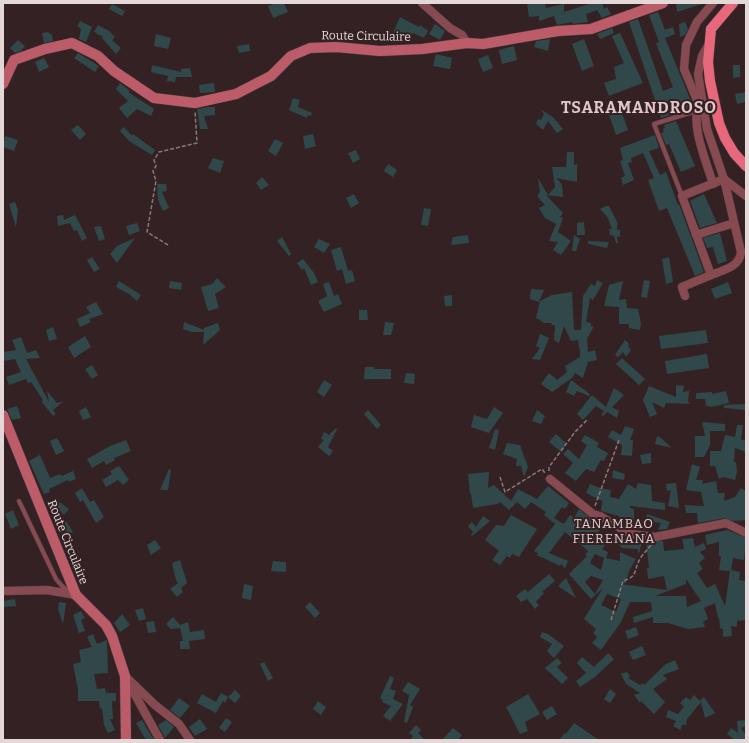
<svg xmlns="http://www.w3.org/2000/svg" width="749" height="743" viewBox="0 0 749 743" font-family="Bitter,serif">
<rect width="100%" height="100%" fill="#342123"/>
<!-- building -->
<g fill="#30484a" fill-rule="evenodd">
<polygon points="276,3 284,3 288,12 273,18 268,6"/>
<polygon points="527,3 545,3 546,8 564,4 564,12 592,3 602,3 604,9 607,7 611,14 602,18 597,10 586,14 588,22 573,24 572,22 557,25 554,16 539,21 539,16 529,17"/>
<polygon points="676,3 701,3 702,4 677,12"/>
<polygon points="112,4 125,11 122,16 109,9"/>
<polygon points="658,12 665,30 673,27 675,34 665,38 693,106 692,108 661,118 629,22 638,19 663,91 673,87 656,43 659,42 649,15"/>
<polygon points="400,17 419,27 420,25 428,31 424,38 413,33 410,37 400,33 394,42 390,40"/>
<polygon points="80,21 92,27 86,42 79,39 81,29 77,26"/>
<polygon points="685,22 688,29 685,35 680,37 679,24"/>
<polygon points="435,24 445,31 440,40 429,34"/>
<polygon points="98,25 109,31 115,37 112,40 121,48 116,54 102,38 103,37 94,32"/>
<polygon points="612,28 614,33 600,39 597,34"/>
<polygon points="48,32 52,35 53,41 44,43 42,33"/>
<polygon points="620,33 643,83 609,96 604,83 616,79 614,67 624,63 612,36"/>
<polygon points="156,34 171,38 168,49 154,46"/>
<polygon points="550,39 548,51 534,47 536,41"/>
<polygon points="584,39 594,66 582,71 572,44"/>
<polygon points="18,40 25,46 21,51 15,53 10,48"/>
<polygon points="249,44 250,51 239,53 237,46"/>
<polygon points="514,46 517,60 502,64 499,50"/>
<polygon points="78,53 99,66 95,72 74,58"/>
<polygon points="436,54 452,58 450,69 433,66"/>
<polygon points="488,55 493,68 483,72 478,59"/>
<polygon points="44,58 49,67 39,72 35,62"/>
<polygon points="152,65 181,72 181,69 190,68 192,77 176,77 175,82 167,81 168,76 151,72"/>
<polygon points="733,65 740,65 740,77 733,78"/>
<polygon points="120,83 130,91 128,92 154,109 151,116 137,109 127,118 119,108 128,101 116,89"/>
<polygon points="214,83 215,92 200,93 199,85"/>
<polygon points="746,92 746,102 737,104 735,94"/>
<polygon points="293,98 300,100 298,107 312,113 311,116 308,115 307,118 289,110"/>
<polygon points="208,107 215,107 215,115 204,116 208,129 200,129 197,109"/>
<polygon points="620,107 628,130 616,135 608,112"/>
<polygon points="540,109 553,117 563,129 557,133 548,121 543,130 536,124 538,119 541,120 544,114"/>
<polygon points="676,121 695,166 681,172 669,144 666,145 661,133 664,132 663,129 665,128 664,125"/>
<polygon points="78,125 86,134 80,140 71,130"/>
<polygon points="124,127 132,136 133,134 155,150 152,155 129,141 120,131"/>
<polygon points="313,134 316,146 305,149 303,136"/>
<polygon points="655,135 659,148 649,151 660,175 666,172 678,205 679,204 704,272 695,276 667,208 659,211 648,180 654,178 643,153 631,158 632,162 628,163 634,180 623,185 621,178 625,176 620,161 623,160 620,148"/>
<polygon points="5,136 18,140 14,151 3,147"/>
<polygon points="275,139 283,143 276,156 268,151"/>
<polygon points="356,150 360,159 353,163 348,153"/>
<polygon points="567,152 574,152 574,165 577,164 577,182 556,178 562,184 563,197 546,195 563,213 560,217 563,218 558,232 571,241 561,255 553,250 558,242 549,241 556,224 545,218 539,208 545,205 537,196 540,192 538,178 548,195 555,187 552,167 566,167"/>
<polygon points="213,158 224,161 220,173 208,168"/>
<polygon points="388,164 397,170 393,177 384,171"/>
<polygon points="262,177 269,185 261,190 256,183"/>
<polygon points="157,184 166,184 167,191 162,192 169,208 163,211 158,200"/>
<polygon points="354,194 359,203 351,208 346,198"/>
<polygon points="704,194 717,223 700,228 690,201"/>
<polygon points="15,202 18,210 16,227 9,204"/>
<polygon points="606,206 609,206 618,224 617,225 617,230 620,230 620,237 617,236 618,243 616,243 614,236 610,235 609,229 612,229 608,218 600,209"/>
<polygon points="424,208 431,209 428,226 421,225"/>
<polygon points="63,215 64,220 75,215 87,238 82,241 77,230 74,231 70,223 58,226 57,216"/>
<polygon points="584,222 585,235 577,235 577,223"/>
<polygon points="137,223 140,231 129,235 126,226"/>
<polygon points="101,226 105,239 99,241 94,227"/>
<polygon points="720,233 727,261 718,264 713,247 707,248 703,238"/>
<polygon points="468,235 469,243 451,245 453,237"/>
<polygon points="574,235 580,239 576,251 572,251"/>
<polygon points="282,237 291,254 289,256 277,241"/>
<polygon points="135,238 117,263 110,254 117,246"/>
<polygon points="319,239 330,244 324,253 314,247"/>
<polygon points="588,241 609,242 607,248 588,244"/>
<polygon points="341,247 348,271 352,270 355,281 346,284 342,269 337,271 331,250"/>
<polygon points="92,257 100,269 94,272 87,260"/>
<polygon points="669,257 673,282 666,284 662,259"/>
<polygon points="303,259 314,273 318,282 311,285 304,268 302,270 297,263"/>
<polygon points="217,278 226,287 215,294 219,308 208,311 201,287 212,284"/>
<polygon points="597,280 603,283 593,300 590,298 586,322 591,323 591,327 594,326 587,339 588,352 595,350 597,360 588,362 583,378 575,373 572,378 552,392 541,384 549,373 557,380 567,372 565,366 580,357 580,352 578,340 571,341 564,326 559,343 554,340 555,325 551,325 552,323 543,323 543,322 536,318 540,301 552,295 572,292 574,330 581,330 583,296 591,284 595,286"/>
<polygon points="644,280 650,281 647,298 641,297"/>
<polygon points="119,281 141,295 137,301 129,294 116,287"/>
<polygon points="170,281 182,283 181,290 169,288"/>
<polygon points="623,281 619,300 626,299 627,308 638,309 641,323 640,330 629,328 629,324 619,324 619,307 604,306 609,285"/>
<polygon points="329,282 334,296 338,294 342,304 324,312 318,301 327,296 323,284"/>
<polygon points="728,282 732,293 715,299 711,289"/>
<polygon points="531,289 544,290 539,302 530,299"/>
<polygon points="452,295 452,306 445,306 444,296"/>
<polygon points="96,302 103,314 89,319 91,322 80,327 77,319 90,313 86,307"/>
<polygon points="359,310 367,310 368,320 359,320"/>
<polygon points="184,322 204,330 204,328 218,323 220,330 203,345 204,332 192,332 183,329"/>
<polygon points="385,322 394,323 391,335 383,335"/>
<polygon points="53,327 57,339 49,341 46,330"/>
<polygon points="706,330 708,343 661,349 659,336"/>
<polygon points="540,334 549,338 540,360 532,359 540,348 536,346"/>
<polygon points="85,336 91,347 74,358 68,347"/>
<polygon points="21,337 27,353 36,350 40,358 26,359 49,402 47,391 57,403 64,401 53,410 56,414 53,416 42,402 43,400 31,382 28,383 26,379 9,385 6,377 21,372 15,359 3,361 3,352 16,350 12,340"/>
<polygon points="625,340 629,344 628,346 631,350 626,357 623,352 618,357 615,355"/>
<polygon points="707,354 709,368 667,374 665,361"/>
<polygon points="622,358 645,379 639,385 616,364"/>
<polygon points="92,365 98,375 92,379 85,369"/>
<polygon points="365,367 374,367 374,369 391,369 391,379 364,379"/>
<polygon points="406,373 415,374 414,384 404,383"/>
<polygon points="324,380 332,385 324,397 317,392"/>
<polygon points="571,380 590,394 589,396 577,391 574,396 566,392"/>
<polygon points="676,385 684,386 683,392 689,391 688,402 690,404 666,403 664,408 652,402 657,414 650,417 643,400 649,386 676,397"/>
<polygon points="614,388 624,395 612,407 619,411 617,418 607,412 603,416 601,415 604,411 596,406 583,420 577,414 592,395 606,407"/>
<polygon points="726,391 729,403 712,407 706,406 705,399 696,399 696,393 712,392 712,394"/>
<polygon points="746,404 746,410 724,408 724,405"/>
<polygon points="17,406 21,418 12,420 7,409"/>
<polygon points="86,407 91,417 83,420 79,411"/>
<polygon points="494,407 503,413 489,433 471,427 474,415 487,419"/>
<polygon points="368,410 381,425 377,429 364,414"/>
<polygon points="537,410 545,416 541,424 532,421"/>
<polygon points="702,422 725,424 725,431 710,431 710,445 704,457 695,457 695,436 705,436"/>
<polygon points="737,425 743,425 741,439 746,441 746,452 735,448 734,462 736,462 737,471 735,480 723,477 719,479 715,466 710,466 710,451 721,451 725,435 735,437"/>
<polygon points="625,426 634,429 630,440 633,440 632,456 621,455 622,445 608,437 612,430 621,435"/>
<polygon points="336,428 337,429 328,447 333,451 329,456 318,447 324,440 321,439 324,432 329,435"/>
<polygon points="495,429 499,430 495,450 489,448"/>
<polygon points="556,434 566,443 564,446 565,447 560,451 549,442"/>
<polygon points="585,435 599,443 597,447 608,453 604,461 601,460 594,472 586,469 576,481 565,473 573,463 563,454 568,449 579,459 587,445 581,441"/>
<polygon points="657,436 661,438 672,448 655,444"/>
<polygon points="57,438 64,451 56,455 50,441"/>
<polygon points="126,440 131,451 114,458 115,460 106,465 104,461 92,468 87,459 110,446"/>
<polygon points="507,443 520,445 528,467 524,477 521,466 516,466 517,459 503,454"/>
<polygon points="651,453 651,463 642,464 640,455"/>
<polygon points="40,455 50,478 60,474 62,476 73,471 76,479 69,482 68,480 49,489 50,492 44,494 29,461"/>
<polygon points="692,464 700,467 696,480 703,480 702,484 716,481 718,493 725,493 724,501 735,497 741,488 746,491 746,520 734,521 725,518 698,523 697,513 686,513 685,505 704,506 701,492 686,490"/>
<polygon points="119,466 129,480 123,485 118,480 106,487 102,480 112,474 110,471"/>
<polygon points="169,469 171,470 168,490 160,490"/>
<polygon points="613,470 625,474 624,480 612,478"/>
<path d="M 489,472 L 488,488 L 494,485 L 511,501 L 518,489 L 537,499 L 548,486 L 569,503 L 565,509 L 562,507 L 554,518 L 564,524 L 570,515 L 574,518 L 579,509 L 590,518 L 603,524 L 601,527 L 594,528 L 600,530 L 597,533 L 608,542 L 602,549 L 608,552 L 606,558 L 620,561 L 620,552 L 636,559 L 629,571 L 626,583 L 620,584 L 667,590 L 664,576 L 648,579 L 647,568 L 649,568 L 646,541 L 663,541 L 664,551 L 684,549 L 682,539 L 693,538 L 695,547 L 704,543 L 706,549 L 700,552 L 705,558 L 699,563 L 703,569 L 697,573 L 707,588 L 715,584 L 725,606 L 730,571 L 719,570 L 721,556 L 719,556 L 719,542 L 707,545 L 705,535 L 727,530 L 746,538 L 744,560 L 733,558 L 731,570 L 740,572 L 739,580 L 746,581 L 746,620 L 737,621 L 737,627 L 731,626 L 732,636 L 723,637 L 723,629 L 720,628 L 719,618 L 718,618 L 715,603 L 704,608 L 708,619 L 703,622 L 705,627 L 688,629 L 668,623 L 653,623 L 653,617 L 634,623 L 633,617 L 652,611 L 651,602 L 630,602 L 621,622 L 601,650 L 592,643 L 597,637 L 593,633 L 596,629 L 584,619 L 603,588 L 591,599 L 569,574 L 587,556 L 585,555 L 588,551 L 565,532 L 549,553 L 568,561 L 565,568 L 561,564 L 560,566 L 537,555 L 538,553 L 534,551 L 555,524 L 544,515 L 546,512 L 531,502 L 525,509 L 517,502 L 509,510 L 500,502 L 497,504 L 473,508 L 471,494 L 470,494 L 468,474 ZM 595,554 L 604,558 L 601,570 L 590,563 ZM 591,576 L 603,580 L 595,594 L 585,582 ZM 686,579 L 701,601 L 687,607 L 686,596 L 655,596 L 686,584 ZM 607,594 L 621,599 L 616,612 L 601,605 Z"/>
<polygon points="638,483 651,485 652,501 665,503 665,510 630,506 630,508 634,509 634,521 645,521 645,530 632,529 629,527 628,522 620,521 619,516 601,511 602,501 586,493 590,484 600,488 611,490 610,497 619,499 628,484 636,489"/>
<polygon points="676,483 679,508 668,506 671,490 667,491 666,484"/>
<polygon points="82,488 90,502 94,500 104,517 96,523 83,500 80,502 75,493"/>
<polygon points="58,501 69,509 64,515 54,505"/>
<polygon points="13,510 19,525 11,529 5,514"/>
<polygon points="647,514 670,522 667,529 658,530 661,523 646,521"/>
<polygon points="511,515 537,529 519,557 512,554 510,558 507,556 500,565 492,560 499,551 485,540 496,525 504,526"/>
<polygon points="483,516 490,521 472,536 471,535 473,532 468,526 472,522 476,527"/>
<polygon points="66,521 73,532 64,538 57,527"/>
<polygon points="614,534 637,542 643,541 638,555 638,549 621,548 621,546 610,540"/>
<polygon points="155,540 161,548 151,555 147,545"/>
<polygon points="180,560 187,583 181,588 183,592 177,597 170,589 178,583 176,580 172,563"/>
<polygon points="273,561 286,562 286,572 271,571"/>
<polygon points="549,574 555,581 542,592 544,593 536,602 539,605 535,609 527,599 521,602 516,596 525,589 528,592"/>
<polygon points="566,578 576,598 558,586"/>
<polygon points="244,584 253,586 251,600 242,598"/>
<polygon points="15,599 16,606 3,607 3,601"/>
<polygon points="59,602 66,603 63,624 58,609"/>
<polygon points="310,602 320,613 315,618 305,607"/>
<polygon points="143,608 146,619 139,621 135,610"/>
<polygon points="81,611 85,618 81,620 85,631 79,633 73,615"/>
<polygon points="122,614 130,625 120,632 114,623"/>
<polygon points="173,617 180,625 188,622 190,632 204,630 205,639 189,641 190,649 180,649 180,641 183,641 180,628 171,629 166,624"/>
<polygon points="154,621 156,632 148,633 146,622"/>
<polygon points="636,627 639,635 628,639 625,631"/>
<polygon points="542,632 548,634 564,646 554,658 547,651 552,644 540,637"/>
<polygon points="93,634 97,644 107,640 107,643 108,673 94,674 97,689 105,688 106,693 116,693 116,701 112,701 113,719 110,719 115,730 108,733 104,725 102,708 100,709 99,701 78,701 78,689 73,664 81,662 79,650 92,647 87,637"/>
<polygon points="642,646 646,655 633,660 629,652"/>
<polygon points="608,653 614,659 595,677 580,687 576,681 586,673 577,663 582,657 594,667"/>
<polygon points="557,658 562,663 557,667 568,678 562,684 545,668"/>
<polygon points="675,660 679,669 663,675 667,679 653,689 665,702 654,714 641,701 640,703 634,695 640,693 626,684 621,674 627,672 630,676 628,678 640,685 643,683 644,685 666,664"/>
<polygon points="264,662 273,678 268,681 260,664"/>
<polygon points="390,676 394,678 390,689 396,691 393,699 403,704 390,721 383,716 391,706 382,702 383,700 380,698"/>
<polygon points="408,682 420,689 410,705 413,707 407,723 404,722 409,695 402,691"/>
<polygon points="610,689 616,694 610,703 604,699"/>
<polygon points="235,690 241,696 235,703 228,697"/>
<polygon points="221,693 228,697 225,703 223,701 216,713 197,703 202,694 216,702"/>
<polygon points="528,694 540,714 525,722 528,731 520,734 506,707"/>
<polygon points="694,695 700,701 704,697 715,713 705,718 701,702 687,719 686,725 683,724 680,730 673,726 676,721 666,717 668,710 678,714 684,707 680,703 686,697 690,700"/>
<polygon points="179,698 190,706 180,718 170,710"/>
<polygon points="318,701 326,707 321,715 313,709"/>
<polygon points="552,706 557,714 547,720 542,712"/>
<polygon points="226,718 232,722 225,732 219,728"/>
<polygon points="200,719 207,729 195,736 189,727"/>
<polygon points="142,720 154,740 146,740 136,723"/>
<polygon points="166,720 174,727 165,738 158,725"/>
<polygon points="746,720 746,726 741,728 746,735 746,740 735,740 727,734 731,728 738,733 737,721"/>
<polygon points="574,723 580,727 599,740 559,740 565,733 566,734"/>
<polygon points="416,725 421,730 418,733 425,740 410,740 413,736 409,733"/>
<polygon points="453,728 462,735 458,740 442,740"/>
</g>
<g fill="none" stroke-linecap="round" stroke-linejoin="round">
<defs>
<g id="lane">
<polyline points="682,196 654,124 696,111"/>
<polyline points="19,501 56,579 63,587 70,592"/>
</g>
<g id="street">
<polyline points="422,3 450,28 462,35 467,43"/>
<path d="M 709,44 L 702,56 L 698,74 L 707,129 L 724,179 L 741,252 C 740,267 723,270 711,275 L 682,196 L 724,179"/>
<polyline points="724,179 746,196"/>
<path d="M 713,184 C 707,163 690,125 699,105 L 684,69 L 686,45 L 697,22 L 713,3"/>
<polyline points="696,235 734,223"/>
<polyline points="685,296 682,287 711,275"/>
<polyline points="550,479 593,514 600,516 630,534 655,537 726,523 746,533"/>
<polyline points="3,591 47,590 76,595"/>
<polyline points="125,676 155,705 179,724 190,740"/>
<polyline points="129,684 160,740"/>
</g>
<g id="secondary">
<polyline points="3,84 14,60 45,49 72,43 98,56 114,71 154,98 195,103 236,94 271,76 291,56 310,48 336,47 380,51 422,49 467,43 483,44 558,31 591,29 663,3"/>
<polyline points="3,415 76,595 106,625 112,636 125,676 126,740"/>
</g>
<polyline id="primary" points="733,3 711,29 708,62 710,81 719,123 725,138 734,153 746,166"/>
</defs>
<!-- lane casing -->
<use href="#lane" stroke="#503e40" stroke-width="5"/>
<!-- street casing -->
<use href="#street" stroke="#503e40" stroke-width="9"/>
<!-- secondary casing -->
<use href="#secondary" stroke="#503e40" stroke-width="11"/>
<!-- primary casing -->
<use href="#primary" stroke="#503e40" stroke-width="11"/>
<!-- path -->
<g stroke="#88787a" stroke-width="1.5" stroke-dasharray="4 2" stroke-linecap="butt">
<polyline points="168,245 147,232 156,181 153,171 156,166 154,160 159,152 197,143 195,111"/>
<polyline points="549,471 549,467 575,432 588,419"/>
<polyline points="500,477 505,492 542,469 545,473"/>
<polyline points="595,506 619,440"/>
<path d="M 611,620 L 623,581 C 639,576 633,570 640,559 C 643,553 649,549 652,543"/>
</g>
<!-- lane -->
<use href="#lane" stroke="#874a51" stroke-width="4"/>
<!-- street -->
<use href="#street" stroke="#874a51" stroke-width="8"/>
<!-- secondary -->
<use href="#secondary" stroke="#bd5c69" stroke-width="10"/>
<!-- primary -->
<use href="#primary" stroke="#e6687a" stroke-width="10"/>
</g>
<g text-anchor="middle" stroke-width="4" stroke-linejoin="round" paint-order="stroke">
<!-- street labels -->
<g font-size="12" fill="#e4d7d8" stroke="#342123">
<text transform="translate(366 36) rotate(1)" y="4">Route Circulaire</text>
<text transform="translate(68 542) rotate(68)" y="4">Route Circulaire</text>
</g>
<!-- neighbourhood labels -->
<g font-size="13" letter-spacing="1" fill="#e1c7c9" stroke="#342123">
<text x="614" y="528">TANAMBAO<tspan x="614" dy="15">FIERENANA</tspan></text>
</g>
<!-- district labels -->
<g font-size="16" font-weight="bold" letter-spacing="1" fill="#e1c7c9" stroke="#342123">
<text x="639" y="113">TSARAMANDROSO</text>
</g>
</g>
<!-- border -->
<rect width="749" height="743" fill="none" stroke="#e4d7d8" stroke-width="8"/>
</svg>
